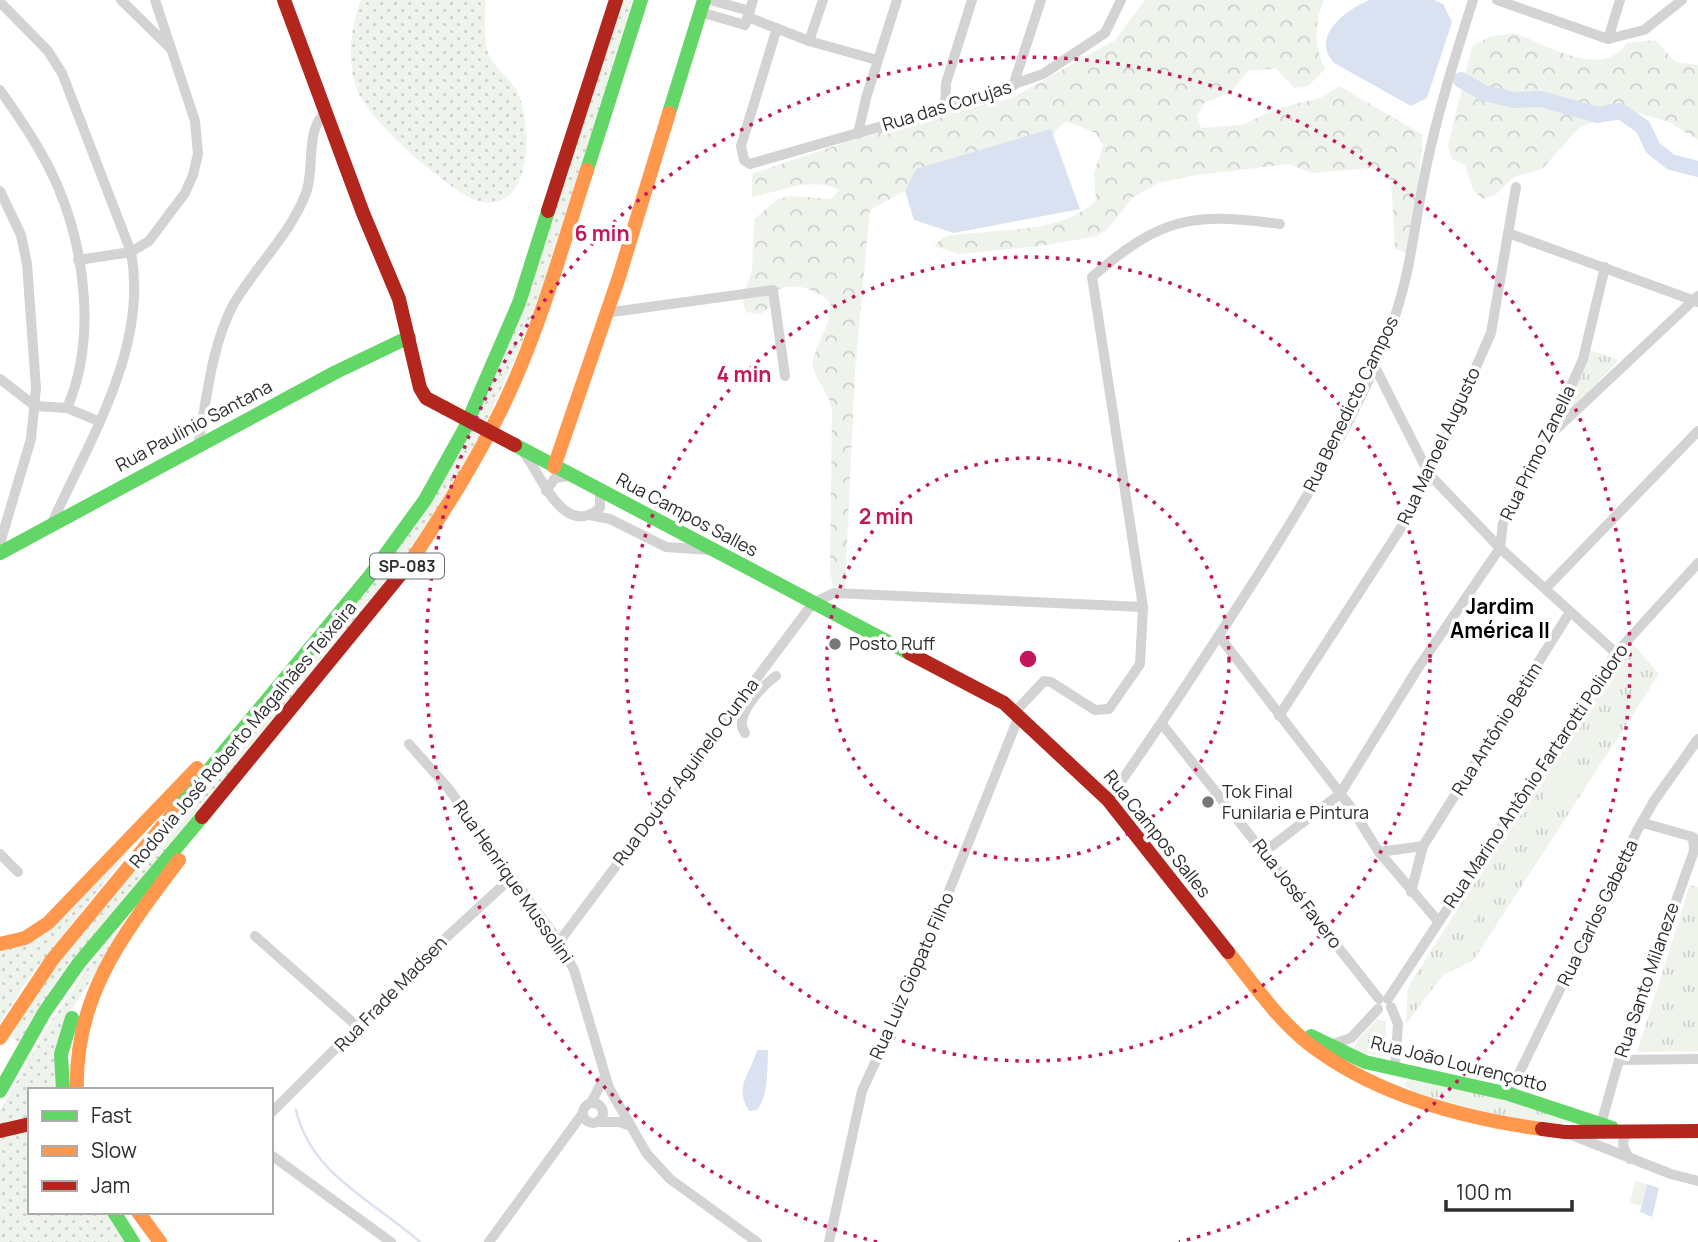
<svg xmlns="http://www.w3.org/2000/svg" width="1698" height="1242" viewBox="0 0 1698 1242" font-family="Manrope,sans-serif">
<defs>
<pattern id="grass-dots" width="8" height="8" patternUnits="userSpaceOnUse" patternTransform="scale(1.75)"><rect width="8" height="8" fill="#eef4ec"/><path d="M2 2h.1M6 6h.1" fill="none" stroke="#ccd2cb" stroke-width="1.8" stroke-linecap="round"/></pattern>
<pattern id="forest-crowns" width="20" height="18" patternUnits="userSpaceOnUse" patternTransform="scale(1.75)"><rect width="20" height="18" fill="#eef4ec"/><path d="M2 6a3 3 0 1 1 6 0M12 15a3 3 0 1 1 6 0" fill="none" stroke="#ccd2cb"/></pattern>
<pattern id="park-tufts" width="24" height="20" patternUnits="userSpaceOnUse" patternTransform="scale(1.75)"><rect width="24" height="20" fill="#eef4ec"/><path d="M3 7l-1-3M5 7V3M7 7l1-3M15 17l-1-3M17 17v-4M19 17l1-3" fill="none" stroke="#ccd2cb"/></pattern>
</defs>
<rect width="100%" height="100%" fill="#fff"/>
<!-- grass -->
<g fill="url(#grass-dots)">
<path d="M 361,0 L 486,0 C 485,16 483,38 488,53 C 494,68 510,78 517,91 C 530,117 533,186 502,200 C 493,204 480,203 471,198 C 442,184 372,123 359,94 C 346,67 350,26 361,0 Z"/>
<polygon points="619,0 633,0 533,318 473,452 423,535 20,1043 12,1038 30,1001 462,446"/>
<polygon points="123,851 129,851 24,985 0,1024 0,949 10,948"/>
<polygon points="133,913 71,1011 58,1090 30,1090 30,1121 0,1127 0,1110 50,1023 88,967"/>
<polygon points="30,1129 30,1212 107,1212 125,1242 0,1242 0,1136"/>
</g>
<!-- forest -->
<g fill="url(#forest-crowns)">
<path d="M 1145,0 L 1324,0 C 1314,22 1314,47 1325,69 L 1307,87 L 1294,88 L 1276,68 L 1248,71 L 1231,92 L 1204,103 L 1197,116 L 1201,128 L 1241,125 L 1279,108 L 1320,98 L 1339,86 L 1423,135 C 1420,165 1417,196 1411,225 C 1409,235 1411,243 1407,253 L 1395,249 L 1391,181 L 1382,172 L 1370,168 L 1312,173 L 1288,164 L 1190,176 L 1158,183 L 1132,198 L 1107,230 L 1094,237 L 1032,247 L 959,254 L 934,246 L 943,237 C 990,227 1060,237 1096,200 L 1094,173 L 1103,146 L 1096,133 L 1067,121 L 1056,130 L 1046,146 L 921,182 L 870,210 L 855,372 L 845,589 L 833,585 L 830,572 L 832,411 C 830,391 810,376 813,360 C 818,339 832,325 830,302 C 812,288 794,281 773,292 L 771,306 L 760,314 L 746,312 L 742,299 L 752,271 L 754,219 L 778,199 L 791,196 L 831,199 L 840,190 C 810,176 782,191 752,197 L 752,174 L 917,118 L 1010,99 L 1115,40 Z"/>
<path d="M 1514,33 C 1547,44 1601,81 1627,43 L 1655,40 L 1675,62 L 1698,65 L 1698,140 L 1669,122 L 1630,111 L 1613,113 L 1578,129 L 1542,169 L 1514,177 L 1495,195 L 1483,199 L 1473,190 L 1465,165 L 1452,159 L 1448,146 L 1472,47 L 1488,37 Z"/>
</g>
<!-- park -->
<g fill="url(#park-tufts)">
<polygon points="1590,350 1619,360 1572,410 1566,411"/>
<polygon points="1634,645 1659,674 1473,961 1443,975 1406,1024 1408,987 1609,671"/>
<polygon points="1690,885 1698,887 1698,1051 1637,1052"/>
<polygon points="1377,1019 1386,1021 1386,1057 1353,1051 1357,1041"/>
<polygon points="1409,1077 1533,1105 1572,1123 1539,1123 1425,1100 1404,1085"/>
</g>
<!-- pitch -->
<g fill="#eef4ec">
<polygon points="1560,771 1576,781 1555,813 1540,803"/>
<polygon points="1471,894 1486,902 1469,930 1454,922"/>
<polygon points="1635,1181 1647,1184 1641,1206 1630,1203"/>
</g>
<!-- water -->
<g fill="#dae1f0">
<path d="M 1369,0 L 1434,0 L 1443,4 L 1452,22 L 1427,98 L 1411,106 L 1334,63 C 1310,36 1345,11 1369,0 Z"/>
<polygon points="1051,129 1080,209 954,233 914,220 905,191 916,169"/>
<path d="M 757,1050 L 768,1050 C 767,1069 769,1096 757,1110 L 749,1111 C 733,1086 751,1074 757,1050 Z"/>
<polygon points="1647,1184 1659,1188 1652,1217 1640,1212"/>
</g>
<g fill="none" stroke-linecap="round" stroke-linejoin="round">
<!-- stream -->
<path stroke="#dae1f0" stroke-width="2.5" d="M 296,1110 C 311,1175 374,1201 420,1242"/>
<!-- river -->
<polyline stroke="#dae1f0" stroke-width="16" points="1461,80 1484,93 1514,100 1541,99 1597,115 1620,111 1643,127 1653,148 1671,162 1698,169"/>
<!-- street -->
<g stroke="#d3d3d3" stroke-width="10">
<polyline points="121,0 171,49"/>
<polyline points="710,0 750,11"/>
<polyline points="1497,0 1608,39 1644,30 1682,0"/>
<path d="M 0,2 L 48,51 L 62,73 L 131,252 C 149,347 89,441 51,525"/>
<polyline points="700,12 745,25 753,0"/>
<polyline points="748,17 809,41 877,60"/>
<polyline points="777,28 741,146 744,160 750,164 945,108 1043,74 1105,33 1121,0"/>
<polyline points="1608,39 1620,0"/>
<polyline points="809,41 823,0"/>
<polyline points="1013,86 1041,0"/>
<path d="M 0,90 C 21,120 44,153 58,187 C 86,253 96,342 67,408"/>
<polyline points="945,108 946,83 972,0"/>
<polyline points="858,134 866,98 897,0"/>
<polyline points="0,191 21,235 27,264 36,388 31,439 0,543"/>
<polyline points="1508,233 1698,302"/>
<polyline points="78,260 131,252 149,241 185,193 193,175 198,154 195,121 155,0"/>
<polyline points="605,313 773,290 785,376"/>
<polyline points="1374,365 1429,474 1500,548 1616,653"/>
<polyline points="0,379 35,406 67,408 98,421"/>
<polyline points="1552,433 1698,296"/>
<path d="M 198,445 C 207,399 211,347 233,305 C 255,267 290,235 306,193 C 315,169 305,130 325,113"/>
<path d="M 523,452 C 540,471 562,540 600,508 L 600,491"/>
<polyline points="546,491 555,478 570,476"/>
<polyline points="589,515 610,519 666,547 710,550"/>
<polyline points="1547,587 1698,431"/>
<polyline points="1219,636 1350,806 1379,852 1438,921"/>
<polyline points="1015,712 1044,681 1051,682 1095,710 1109,709 1140,664 1143,607"/>
<polyline points="1279,716 1399,531 1429,474 1491,333 1516,187"/>
<polyline points="1162,724 1379,999"/>
<path d="M 745,733 C 732,717 763,685 776,676"/>
<polyline points="409,744 448,788 559,942 574,970 609,1088 647,1154 670,1179 757,1242"/>
<path d="M 1108,800 C 1160,727 1209,651 1258,575 C 1310,493 1363,406 1396,313 C 1411,268 1415,221 1425,173 C 1437,114 1455,57 1473,0"/>
<polyline points="1423,846 1570,612"/>
<polyline points="1264,852 1340,794 1418,668 1500,548 1503,523 1524,477 1549,436 1583,359 1605,267"/>
<polyline points="1379,852 1423,846 1411,892"/>
<polyline points="0,854 18,872"/>
<polyline points="255,936 357,1026"/>
<path d="M 559,942 L 813,603 L 834,593 L 1143,607 L 1092,277 C 1161,217 1192,212 1280,224"/>
<polyline points="1388,999 1616,653 1698,563"/>
<polyline points="1391,1007 1398,1024 1395,1067"/>
<polyline points="1330,1045 1351,1038 1378,1009"/>
<polyline points="1619,1060 1698,1059"/>
<polyline points="1509,1094 1638,829 1654,801 1698,739"/>
<polyline points="591,1103 605,1076"/>
<circle cx="593" cy="1113" r="10"/>
<polyline points="271,1113 448,936 512,877"/>
<polyline points="597,1122 619,1122 631,1126"/>
<polyline points="1601,1124 1619,1060 1694,851 1693,837 1643,823"/>
<path d="M 1629,1132 C 1619,1142 1623,1148 1630,1159"/>
<polyline points="1569,1134 1671,1174 1698,1181"/>
<polyline points="271,1155 391,1242"/>
<polyline points="489,1242 583,1113"/>
<polyline points="829,1242 862,1091 915,976 1019,716"/>
</g>
<!-- fast -->
<g stroke="#63d668" stroke-width="14">
<polyline points="669,113 704,0"/>
<polyline points="587,170 641,0"/>
<polyline points="515,445 909,653"/>
<polyline points="0,553 336,372 409,337"/>
<polyline points="174,812 369,577 425,500 464,430 519,303 548,211"/>
<polyline points="1311,1036 1365,1062 1509,1094 1612,1128"/>
<polyline points="63,1090 61,1054 72,1018"/>
<polyline points="0,1091 44,1013 79,963 202,817"/>
<polyline points="114,1212 133,1242"/>
</g>
<!-- slow -->
<g stroke="#ff974d" stroke-width="14">
<polyline points="554,467 619,277 669,113"/>
<path d="M 409,564 C 443,513 475,463 502,408 C 539,332 561,250 587,170"/>
<polyline points="0,944 25,938 48,923 197,768"/>
<path d="M 1228,952 C 1253,983 1277,1019 1309,1044 C 1375,1095 1461,1118 1542,1129"/>
<polyline points="0,1038 52,960 174,812"/>
<path d="M 77,1090 C 74,995 125,932 179,860"/>
<polyline points="138,1212 160,1242"/>
</g>
<!-- jam -->
<g stroke="#b3261e" stroke-width="14">
<polyline points="284,0 363,213 399,299 420,388 426,398 445,408"/>
<polyline points="548,211 616,0"/>
<polyline points="909,653 1004,703 1108,800 1228,952"/>
<polyline points="202,817 409,564"/>
<polyline points="1542,1129 1565,1132 1698,1131"/>
<polyline points="0,1131 30,1124"/>
</g>
<!-- jam-bridge -->
<polyline stroke="#b3261e" stroke-width="14" points="445,408 515,445"/>
</g>
<!-- distance rings -->
<g fill="none" stroke="#c2185b" stroke-width="3.5" stroke-dasharray="3.5 7">
<circle cx="1028" cy="659" r="201"/>
<circle cx="1028" cy="659" r="402"/>
<path d="M877 1242A602 602 0 1 1 1179 1242"/>
</g>
<!-- markers -->
<g fill="#777" stroke="#fff" stroke-width="2.5">
<circle cx="835" cy="644" r="7"/>
<circle cx="1208" cy="802" r="7"/>
</g>
<g text-anchor="middle" stroke-width="7" stroke-linejoin="round" paint-order="stroke">
<!-- shield labels -->
<rect fill="#fff" stroke="#6d6d6d" stroke-width="2" x="370" y="553.5" width="74" height="25" rx="5"/>
<g font-size="16" font-weight="bold" fill="#2e2e2e">
<text x="407" y="572">SP-083</text>
</g>
<!-- street labels -->
<g font-size="18" fill="#2e2e2e" stroke="#fff">
<text transform="translate(947 106) rotate(-17)" y="6">Rua das Corujas</text>
<text transform="translate(1351 404) rotate(-64)" y="6">Rua Benedicto Campos</text>
<text transform="translate(194 426) rotate(-28)" y="6">Rua Paulinio Santana</text>
<text transform="translate(1439 446) rotate(-65)" y="6">Rua Manoel Augusto</text>
<text transform="translate(1538 453) rotate(-64)" y="6">Rua Primo Zanella</text>
<text transform="translate(687 515) rotate(28)" y="6">Rua Campos Salles</text>
<text transform="translate(1497 729) rotate(-58)" y="6">Rua Antônio Betim</text>
<text transform="translate(243 735) rotate(-50)" y="6">Rodovia José Roberto Magalhães Teixeira</text>
<text transform="translate(686 772) rotate(-53)" y="6">Rua Doutor Aguinelo Cunha</text>
<text transform="translate(1536 776) rotate(-56)" y="6">Rua Marino Antônio Fartarotti Polidoro</text>
<text transform="translate(1157 834) rotate(51)" y="6">Rua Campos Salles</text>
<text transform="translate(513 882) rotate(55)" y="6">Rua Henrique Mussolini</text>
<text transform="translate(1297 894) rotate(52)" y="6">Rua José Favero</text>
<text transform="translate(1598 913) rotate(-64)" y="6">Rua Carlos Gabetta</text>
<text transform="translate(912 976) rotate(-66)" y="6">Rua Luiz Giopato Filho</text>
<text transform="translate(1647 980) rotate(-71)" y="6">Rua Santo Milaneze</text>
<text transform="translate(391 994) rotate(-46)" y="6">Rua Frade Madsen</text>
<text transform="translate(1459 1064) rotate(14)" y="6">Rua João Lourençotto</text>
</g>
<!-- poi labels -->
<g font-size="18" fill="#2e2e2e" stroke="#fff" text-anchor="start">
<text x="849" y="650">Posto Ruff</text>
<text x="1222" y="798">Tok Final<tspan x="1222" dy="21">Funilaria e Pintura</tspan></text>
</g>
<!-- quarter labels -->
<g font-size="21" font-weight="bold" fill="#000" stroke="#fff">
<text x="1500" y="614">Jardim<tspan x="1500" dy="24">América II</tspan></text>
</g>
</g>
<circle cx="1028" cy="659" r="10" fill="#c2185b" stroke="#fff" stroke-width="3.5"/>
<g font-size="21" text-anchor="middle" font-weight="bold" fill="#c2185b" stroke="#fff" stroke-width="7" stroke-linejoin="round" paint-order="stroke">
<text x="602" y="241">6 min</text>
<text x="744" y="382">4 min</text>
<text x="886" y="524">2 min</text>
</g>
<!-- legend -->
<rect x="28" y="1088" width="245" height="126" fill="#ffffff" stroke="#ababab" stroke-width="2"/>
<rect x="42" y="1111" width="35" height="10" fill="#63d668" stroke="#ababab" stroke-width="2"/>
<text x="91" y="1123" font-size="21" fill="#2e2e2e">Fast</text>
<rect x="42" y="1146" width="35" height="10" fill="#ff974d" stroke="#ababab" stroke-width="2"/>
<text x="91" y="1158" font-size="21" fill="#2e2e2e">Slow</text>
<rect x="42" y="1181" width="35" height="10" fill="#b3261e" stroke="#ababab" stroke-width="2"/>
<text x="91" y="1193" font-size="21" fill="#2e2e2e">Jam</text>
<!-- scale -->
<path d="M1446 1200v10h126v-10" fill="none" stroke="#2e2e2e" stroke-width="3.5"/>
<text x="1456" y="1200" font-size="21" fill="#2e2e2e" stroke="#ffffff" stroke-width="5" paint-order="stroke">100 m</text>
</svg>
